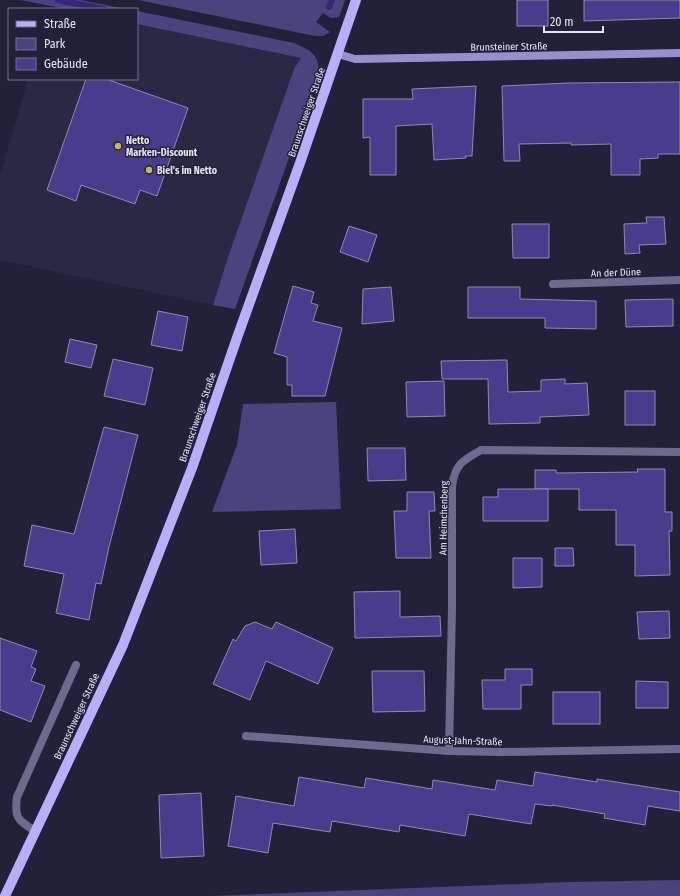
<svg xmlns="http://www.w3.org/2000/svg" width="680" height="896" viewBox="0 0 680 896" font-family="'Fira Sans Condensed',sans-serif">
<rect width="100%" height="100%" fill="#232139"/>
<!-- built -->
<polygon fill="#2b2846" points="137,24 302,58 294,69 228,257 213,305 0,260 0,176 28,79 137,79"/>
<!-- green -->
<g fill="#4a437d">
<polygon points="21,0 81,0 126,9 66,9"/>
<polygon points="138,0 345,0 339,17 331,18 323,13 316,22 330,32 323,36 315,36"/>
<path d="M 137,11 L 294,43 C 311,51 319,53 319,74 L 235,309 L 213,305 L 228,257 L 294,69 L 301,58 L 137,24 Z"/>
<polygon points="336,402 341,509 212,512 237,445 243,404"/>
<polygon points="680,880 680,896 211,896 569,882"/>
</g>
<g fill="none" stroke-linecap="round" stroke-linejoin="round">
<!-- stream -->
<g stroke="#362675" stroke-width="6">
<polyline points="58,0 104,9"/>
<polyline points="329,7 332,0"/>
</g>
</g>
<!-- building -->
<g fill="#493c8d" stroke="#8d8caa">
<rect x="517" y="0" width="31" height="26"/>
<polygon points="584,0 680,0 680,18 584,21"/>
<polygon points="86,79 106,79 188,108 157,196 140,190 135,204 81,185 76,201 47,190"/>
<polygon points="680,82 680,154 658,154 658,158 640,159 640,175 611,175 611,144 571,145 571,143 519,144 520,161 504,161 502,86 569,83"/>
<polygon points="476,86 472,156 465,156 466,158 434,160 432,124 396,126 396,175 370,175 370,137 363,138 363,99 413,99 412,89"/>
<polygon points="646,217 664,217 666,244 639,245 640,253 625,254 624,224 647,223"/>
<polygon points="512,224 549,224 549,258 513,258"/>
<polygon points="349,226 377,235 368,262 340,252"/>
<polygon points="293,286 314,292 311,303 318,305 313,321 342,328 325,396 292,396 292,385 287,385 287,357 274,353"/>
<polygon points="391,287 394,321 362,324 363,289"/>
<polygon points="468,287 520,287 520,299 596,301 596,329 545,328 545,318 468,318"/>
<polygon points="673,299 673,326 626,327 625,300"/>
<polygon points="158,311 188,317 182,351 151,345"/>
<polygon points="70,339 97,345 91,368 65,362"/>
<polygon points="113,359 153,368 145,405 104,396"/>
<polygon points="507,360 508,392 541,391 541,380 565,379 565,384 587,383 589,415 540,417 540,423 489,424 488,379 442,379 441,361"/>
<polygon points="444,381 445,416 407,417 406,382"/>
<rect x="625" y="391" width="30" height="34"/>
<polygon points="104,427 138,435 109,547 101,584 96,583 89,620 56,613 64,574 24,566 32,525 74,534"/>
<polygon points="367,448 405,448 406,480 368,481"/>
<polygon points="637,469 665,469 665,512 672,512 672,531 669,531 670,575 635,576 635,545 616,545 616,510 579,510 579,489 535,489 535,470 556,470 556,473 638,472"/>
<polygon points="498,489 548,489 548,521 483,521 483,497 498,497"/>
<polygon points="407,492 434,492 435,511 429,511 431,558 396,558 394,511 407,511"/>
<polygon points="295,529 297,563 261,565 259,531"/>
<polygon points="555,548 573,548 574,566 555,566"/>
<polygon points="513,558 542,558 542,587 513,588"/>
<polygon points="400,591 400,617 440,616 441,636 355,638 354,592"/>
<polygon points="669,611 670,638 639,639 637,612"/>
<polygon points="255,622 272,629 276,622 333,648 318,684 266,661 250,700 213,684 233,639 236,641 245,626"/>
<polygon points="0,638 37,651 31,667 36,669 31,681 45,686 31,722 0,710"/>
<polygon points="505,669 532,669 532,685 521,685 521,709 483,709 482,680 505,680"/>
<polygon points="372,671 424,671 425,711 373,712"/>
<polygon points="636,681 668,682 668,708 636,708"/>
<rect x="553" y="692" width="47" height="32"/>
<polygon points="535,772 597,782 597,779 680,792 680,811 648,806 645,825 604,818 605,814 552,805 552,806 535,804 531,824 469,814 465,836 400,825 399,832 332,821 330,832 273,823 268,853 228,846 236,796 294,806 299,777 364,788 366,778 432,789 433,780 495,790 497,780 533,786"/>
<polygon points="201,793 204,856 161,858 159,795"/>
</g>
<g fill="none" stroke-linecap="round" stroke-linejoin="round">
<!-- lane -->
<path stroke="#6c6a8f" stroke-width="8" d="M 35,831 C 18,820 14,818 17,797 L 76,665"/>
<!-- street -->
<g stroke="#6c6a8f" stroke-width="8">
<polyline points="553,284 680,280"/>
<polyline points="246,736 449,751 502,752 680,749"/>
<path d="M 449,751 L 452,608 L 452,486 C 455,464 463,460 481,450 L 680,452"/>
</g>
<!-- secondary -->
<polyline stroke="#9591cd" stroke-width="8" points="338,54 355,59 680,53"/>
<!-- primary -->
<polyline stroke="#b5affc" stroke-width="10" points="5,896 123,645 192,468 238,335 300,163 356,0"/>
</g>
<!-- markers -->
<g fill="#c2bd3f" stroke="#232139" stroke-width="1.5">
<circle cx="118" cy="146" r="4"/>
<circle cx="149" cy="170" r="4"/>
</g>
<g text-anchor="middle" stroke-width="3" stroke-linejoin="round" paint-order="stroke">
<!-- street labels -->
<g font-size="10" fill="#e6e6f6" stroke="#232139">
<text transform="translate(509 46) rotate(-1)" y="4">Brunsteiner Straße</text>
<text transform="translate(306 112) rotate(-71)" y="4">Braunschweiger Straße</text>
<text transform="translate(616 272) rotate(-2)" y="4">An der Düne</text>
<text transform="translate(197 417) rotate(-71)" y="4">Braunschweiger Straße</text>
<text transform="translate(443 518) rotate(-89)" y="4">Am Heimchenberg</text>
<text transform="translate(76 716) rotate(-65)" y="4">Braunschweiger Straße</text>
<text transform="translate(463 740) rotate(2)" y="4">August-Jahn-Straße</text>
</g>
<!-- poi labels -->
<g font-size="10" font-weight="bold" fill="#e6e6f6" stroke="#232139" text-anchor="start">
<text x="126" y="144">Netto<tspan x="126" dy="12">Marken-Discount</tspan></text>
<text x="157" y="174">Biel's im Netto</text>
</g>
</g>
<!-- legend -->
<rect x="8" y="8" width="130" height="72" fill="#232139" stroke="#717085"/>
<rect x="16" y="21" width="20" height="6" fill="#b5affc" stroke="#717085"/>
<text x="44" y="28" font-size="12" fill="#e6e6f6">Straße</text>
<rect x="16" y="38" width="20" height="12" fill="#4a437d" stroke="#717085"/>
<text x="44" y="48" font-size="12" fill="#e6e6f6">Park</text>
<rect x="16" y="58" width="20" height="12" fill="#493c8d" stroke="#717085"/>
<text x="44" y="68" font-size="12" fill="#e6e6f6">Gebäude</text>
<!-- scale -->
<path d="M544 26v6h59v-6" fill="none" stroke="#e6e6f6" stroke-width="2"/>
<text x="550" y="26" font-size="12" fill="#e6e6f6" stroke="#232139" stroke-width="3" paint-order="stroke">20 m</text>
</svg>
